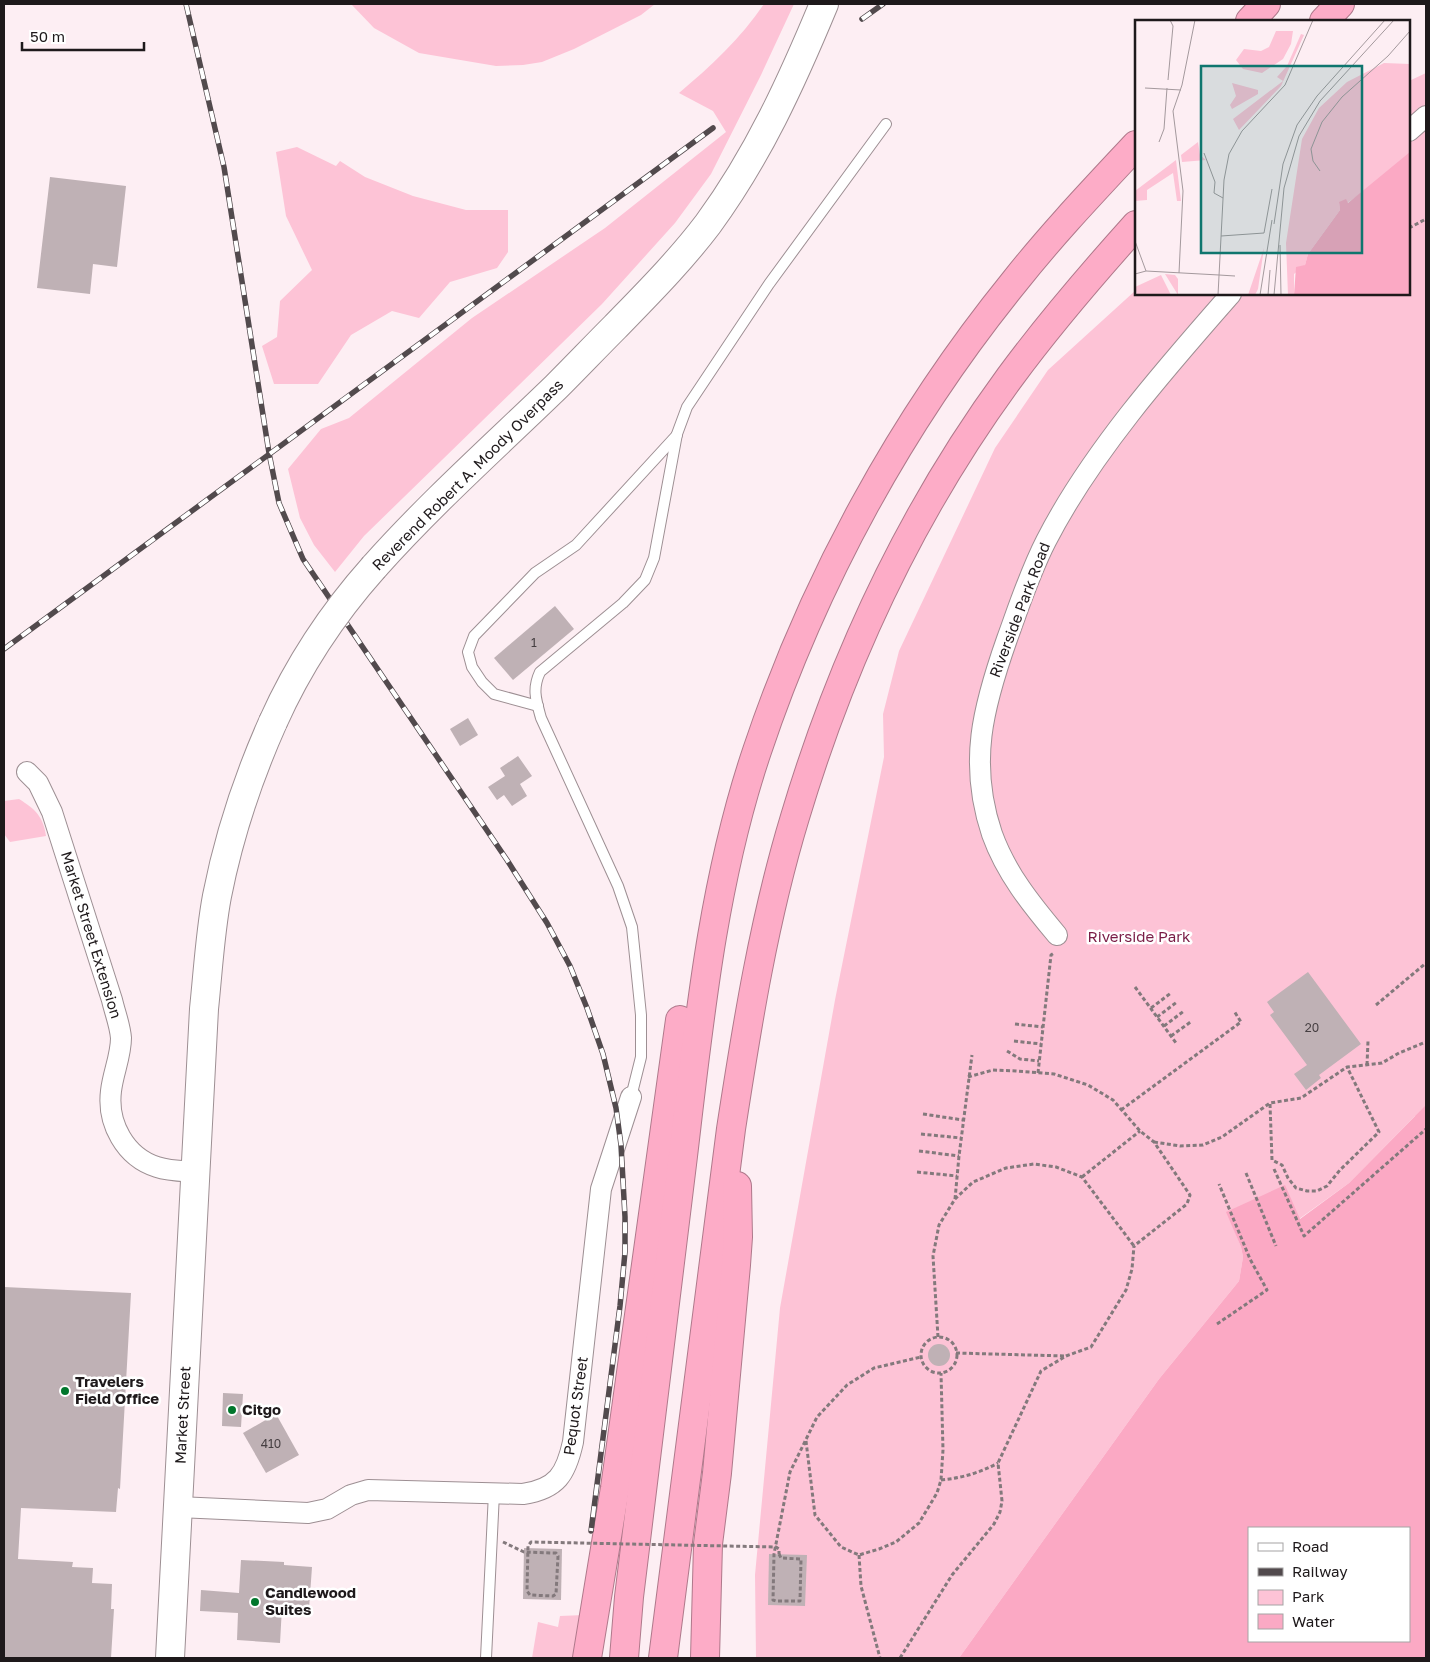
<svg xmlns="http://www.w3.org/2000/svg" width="1430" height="1662" viewBox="0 0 1430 1662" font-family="'Golos Text',sans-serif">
<rect width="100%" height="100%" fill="#fdeef3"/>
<!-- green -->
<g fill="#fdc3d6">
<polygon points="351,4 655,4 641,15 574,49 542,62 523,65 496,66 419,53 374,28"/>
<path d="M 764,4 L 794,4 L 761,75 L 711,174 L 675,223 L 602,304 L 364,536 L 335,572 L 314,545 L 300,518 L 288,469 L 321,429 L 349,418 L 472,318 L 605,228 L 726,132 L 713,111 L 679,93 C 711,66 740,39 764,4 Z"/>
<polygon points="1426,73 1426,1129 1415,1116 1349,1183 1299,1219 1227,1212 1241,1247 1243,1257 1239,1281 1159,1379 959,1658 756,1658 755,1575 780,1308 835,1000 884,757 883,714 899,651 995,448 1048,370 1136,290 1136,294 1409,294 1409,81"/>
<polygon points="297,147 336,166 340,161 365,177 413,196 466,210 508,210 508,252 497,268 450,282 419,318 392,311 351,335 318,384 274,384 262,346 277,337 280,301 312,270 286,216 276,152"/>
<path d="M 19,799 C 35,809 43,816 46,836 L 10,842 L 4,834 L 4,801 Z"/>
<polygon points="584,1615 576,1658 532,1658 538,1622 558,1627 560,1616"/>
</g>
<!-- water -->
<path fill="#fba9c4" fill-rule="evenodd" d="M 1426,1105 L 1426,1658 L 959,1658 L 1159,1379 L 1239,1281 L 1243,1257 L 1241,1247 L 1226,1212 L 1285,1185 L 1300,1219 L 1349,1183 ZM 1249,1528 L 1409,1528 L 1409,1641 L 1249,1641 Z"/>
<!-- building -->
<g fill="#bfb1b5">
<polygon points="50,177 126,186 117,267 93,264 90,294 37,288"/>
<polygon points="555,606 574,629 513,680 494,658"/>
<polygon points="468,718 478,735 460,746 450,729"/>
<polygon points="518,756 532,776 520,784 527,796 512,806 504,795 497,800 488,787 505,776 500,768"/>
<polygon points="1308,972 1361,1044 1319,1075 1321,1078 1306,1090 1294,1074 1307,1065 1270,1015 1274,1012 1267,1002"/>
<polygon points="4,1287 131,1293 120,1489 118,1488 116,1512 21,1508 18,1559 73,1562 72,1567 93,1568 92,1583 112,1584 111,1609 114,1609 111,1658 4,1658"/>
<circle cx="939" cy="1355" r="11"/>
<polygon points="223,1393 243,1394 241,1427 222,1426"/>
<polygon points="276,1414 299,1455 266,1473 243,1433"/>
<polygon points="524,1548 562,1549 561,1600 523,1599"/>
<polygon points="769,1554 807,1555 805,1606 768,1605"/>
<polygon points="241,1560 284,1562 284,1565 312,1567 309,1609 282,1607 280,1643 237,1640 238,1613 200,1611 201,1590 239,1593"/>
</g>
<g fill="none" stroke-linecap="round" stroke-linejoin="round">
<defs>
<g id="lane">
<polyline points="538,706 494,694 482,682 472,667 468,652 474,636 535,573 576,545 677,435"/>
<path d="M 631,1097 L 641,1057 L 641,1015 L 632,927 L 618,886 L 541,718 C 536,700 532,689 540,672 L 623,603 L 645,580 L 654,558 L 677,434 L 687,407 L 769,284 L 886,124"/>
<polyline points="486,1658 494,1493"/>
</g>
<g id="street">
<polyline points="1409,131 1426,116"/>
<path d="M 27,772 L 38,783 L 52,812 L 112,1000 C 115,1013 120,1025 121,1038 C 121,1056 113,1073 111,1091 C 107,1123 125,1157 157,1167 C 169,1171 183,1171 196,1172"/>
<path d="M 1057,935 C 1031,904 1006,873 992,834 C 968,763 983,707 1007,639 C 1019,606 1030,572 1046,541 C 1091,453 1166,368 1231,294"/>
<path d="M 178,1507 L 308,1513 L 327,1509 L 351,1495 L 368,1490 L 523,1494 C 557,1489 566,1474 573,1442 L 601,1189 L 631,1097"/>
</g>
<g id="secondary">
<path d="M 374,567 C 431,503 495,446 556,387 C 576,367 595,347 615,327 C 647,294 680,261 708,224 C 758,156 792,81 824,4"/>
<path d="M 170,1658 L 204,1009 C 208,971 210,933 217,896 C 229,835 248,778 273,722"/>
</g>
<g id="highway">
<polyline points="1250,21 1266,4"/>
<polyline points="1324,21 1340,4"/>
<polyline points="587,1658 615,1488 680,1020"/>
<path d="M 624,1658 L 629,1597 C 647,1450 665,1303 683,1156 C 699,1021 713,881 757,751 C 814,581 902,420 1015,281 C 1053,233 1095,189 1136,145"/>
<path d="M 663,1658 L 731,1129 C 747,1025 764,919 795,817 C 842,660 913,509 1010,377 C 1049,324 1092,274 1136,225"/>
<polyline points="705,1658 708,1544 717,1473 736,1265 738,1237 737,1186"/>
</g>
</defs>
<!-- lane casing -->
<use href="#lane" stroke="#9d8f93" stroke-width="12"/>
<!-- street casing -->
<use href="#street" stroke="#9d8f93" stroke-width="22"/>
<!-- secondary casing -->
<use href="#secondary" stroke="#9d8f93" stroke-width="30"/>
<!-- highway casing -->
<use href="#highway" stroke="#af798b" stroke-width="30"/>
<!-- path -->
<g stroke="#83797c" stroke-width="3" stroke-dasharray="4 2.5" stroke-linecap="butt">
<polyline points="1409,228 1426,219"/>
<polyline points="1135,987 1176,1043"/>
<polyline points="1376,1005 1426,963"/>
<polyline points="1151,1008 1171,993"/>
<polyline points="1157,1017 1177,1002"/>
<polyline points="1015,1024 1043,1027"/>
<polyline points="1164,1026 1184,1011"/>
<polyline points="1171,1036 1192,1021"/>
<polyline points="1014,1041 1041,1044"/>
<polyline points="1007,1051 1020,1059 1039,1061"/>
<polyline points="1367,1065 1368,1041"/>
<polyline points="1038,1073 1051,955 1054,953"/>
<polyline points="968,1077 993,1070 1016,1071 1054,1074 1088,1085 1113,1100 1140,1131 1154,1142 1190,1195 1187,1204 1134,1246"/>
<polyline points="1270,1104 1272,1160 1282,1165 1288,1178 1296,1188 1307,1191 1317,1191 1327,1186 1340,1170 1379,1132 1347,1067"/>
<polyline points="1121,1110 1241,1022 1234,1011"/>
<polyline points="923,1114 963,1120"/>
<polyline points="921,1134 961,1138"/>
<polyline points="1154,1142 1180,1146 1203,1145 1222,1137 1270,1103 1301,1098 1347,1067 1382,1063 1399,1053 1426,1042"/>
<polyline points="919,1151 959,1156"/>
<polyline points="1274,1169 1304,1236 1426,1129"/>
<polyline points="917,1172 957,1176"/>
<polyline points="1246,1173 1276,1246"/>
<polyline points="1082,1177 1140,1131"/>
<polyline points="955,1199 959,1156 972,1055"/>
<polyline points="1217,1324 1267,1290 1250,1259 1219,1184"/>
<polyline points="938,1337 933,1256 939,1225 955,1199 973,1182 1006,1168 1034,1164 1056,1167 1082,1177 1134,1246"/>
<circle cx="939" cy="1355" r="18"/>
<polyline points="956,1353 1066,1356"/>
<polyline points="806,1441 815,1515 841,1547 859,1555 879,1549 896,1542 919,1523 937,1493 941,1480 943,1450 941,1373"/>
<path d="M 941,1480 C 962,1478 979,1473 998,1463"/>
<polyline points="503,1542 524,1552 553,1553"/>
<polyline points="779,1554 781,1558 801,1559 800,1601 776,1601 773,1600 774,1554 790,1472 817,1417 847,1385 874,1368 921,1357"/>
<polyline points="859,1555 861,1586 880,1658"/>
<polyline points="900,1658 952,1575 994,1524 1000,1512 1002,1501 998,1463 1041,1371 1066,1356 1091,1347 1126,1290 1132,1269 1134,1246"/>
</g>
<!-- lane -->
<use href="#lane" stroke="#fff" stroke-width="10"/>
<!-- street -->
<use href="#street" stroke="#fff" stroke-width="20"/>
<!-- secondary -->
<use href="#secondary" stroke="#fff" stroke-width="28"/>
<!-- highway -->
<use href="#highway" stroke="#fdacc7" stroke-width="28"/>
<defs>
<g id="rail">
<polyline points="186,4 224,167 269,453 279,503 303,559 507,860 547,923 570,966 587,1008 603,1054 616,1108 621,1145 625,1217 625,1252 620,1306 591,1531"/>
<polyline points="862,19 883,4"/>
<polyline points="4,649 713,128"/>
</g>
</defs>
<!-- rail casing -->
<use href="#rail" stroke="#524a4d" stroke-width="5.5"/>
<!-- rail -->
<use href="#rail" stroke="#fff" stroke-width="4" stroke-dasharray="11" stroke-linecap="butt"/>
<defs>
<path id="secondary-bridge" d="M 273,722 C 298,666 333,613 374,567"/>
</defs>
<!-- secondary-bridge casing -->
<use href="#secondary-bridge" stroke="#9d8f93" stroke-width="30" stroke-linecap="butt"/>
<!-- path-bridge -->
<polyline stroke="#83797c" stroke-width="3" stroke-dasharray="4 2.5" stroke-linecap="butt" points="553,1553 556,1553 558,1556 556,1594 553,1596 530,1595 527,1591 528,1546 531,1542 776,1547 779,1549 779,1554"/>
<!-- secondary-bridge -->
<use href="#secondary-bridge" stroke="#fff" stroke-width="28"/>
</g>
<!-- markers -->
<g fill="#00762c" stroke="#fff" stroke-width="2">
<circle cx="65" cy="1391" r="5"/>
<circle cx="232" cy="1410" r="5"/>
<circle cx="255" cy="1602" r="5"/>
</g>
<g text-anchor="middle" stroke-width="5" stroke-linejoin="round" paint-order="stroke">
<!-- number labels -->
<g font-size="12" fill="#463f42">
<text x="534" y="647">1</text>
<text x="1312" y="1032">20</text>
<text x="271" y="1448">410</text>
</g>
<!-- street labels -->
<g font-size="15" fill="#1e191b" stroke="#fff">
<text transform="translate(468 475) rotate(-45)" y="5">Reverend Robert A. Moody Overpass</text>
<text transform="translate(1020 610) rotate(-69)" y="5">Riverside Park Road</text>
<text transform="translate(91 935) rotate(73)" y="5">Market Street Extension</text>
<text transform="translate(576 1406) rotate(-82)" y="5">Pequot Street</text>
<text transform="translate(183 1415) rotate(-87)" y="5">Market Street</text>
</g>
<!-- park labels -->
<g font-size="15" fill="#791c46" stroke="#fff">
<text x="1139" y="942">Riverside Park</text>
</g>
<!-- poi labels -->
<g font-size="15" font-weight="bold" fill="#1e191b" stroke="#fff" text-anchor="start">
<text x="75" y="1387">Travelers<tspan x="75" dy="17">Field Office</tspan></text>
<text x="242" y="1415">Citgo</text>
<text x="265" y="1598">Candlewood<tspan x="265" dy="17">Suites</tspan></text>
</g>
</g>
<!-- overview -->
<g transform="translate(1135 20)">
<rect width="275" height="275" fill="#fdeef3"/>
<path d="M 141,11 L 158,11 L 156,24 L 148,39 L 127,53 L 108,49 L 101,40 L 109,29 L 126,31 L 134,27 ZM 166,14 L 169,15 L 146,66 L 104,110 L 98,99 L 148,61 L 142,57 L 152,46 ZM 249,43 L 275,44 L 275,141 L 212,183 L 204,182 L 205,190 L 173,234 L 170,245 L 159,254 L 159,275 L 153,275 L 151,223 L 167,119 L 184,88 L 212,62 ZM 97,63 L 123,70 L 123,74 L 97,89 L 95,85 L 101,76 ZM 63,122 L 65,135 L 71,140 L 47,142 L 46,135 ZM 41,140 L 46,181 L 42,181 L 38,153 L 12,170 L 12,180 L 0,181 L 0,171 ZM 129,228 L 123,269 L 120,275 L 113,275 ZM 30,254 L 40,255 L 43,259 L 43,275 ZM 26,255 L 36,275 L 2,275 L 0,267 Z" fill="#fdc3d6"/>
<path d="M 275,132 L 275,275 L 159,275 L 161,247 L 170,245 L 173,234 L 205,190 L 204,182 L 211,179 L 213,183 Z" fill="#fba9c4"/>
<path fill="none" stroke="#a4999d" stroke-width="1" d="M 33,60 L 38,6 L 35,0M 10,68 L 46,70M 24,122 L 29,109 L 32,68M 69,133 L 80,162 L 79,173 L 88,178M 185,151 L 178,141 L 176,129 L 187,102 L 207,77 L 253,36 L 275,11M 139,204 L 148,144 L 162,105 L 182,76 L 250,0M 86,216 L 129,213 L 137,169M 0,221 L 11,251M 145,225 L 146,275M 44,253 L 48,171 L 38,91 L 47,65 L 60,0M 0,254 L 11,251 L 84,255M 84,255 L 100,256M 83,275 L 89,160 L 94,134 L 107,111 L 150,65 L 178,0M 125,275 L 137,200M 133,275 L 135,250M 139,275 L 149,168 L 164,116 L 185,81 L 259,0"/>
<path fill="#0f766e" fill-opacity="0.15" stroke="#0f766e" stroke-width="2.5" d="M 66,46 L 227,46 L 227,233 L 66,233 Z"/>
<rect width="275" height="275" fill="none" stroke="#1e191b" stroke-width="2.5"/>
</g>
<!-- border -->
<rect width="1430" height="1662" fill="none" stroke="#1e191b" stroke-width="10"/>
<!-- legend -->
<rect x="1248" y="1527" width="162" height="115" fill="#ffffff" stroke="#a5a3a4"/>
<rect x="1258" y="1543" width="25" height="8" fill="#ffffff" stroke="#a5a3a4"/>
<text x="1292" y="1552" font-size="15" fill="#1e191b">Road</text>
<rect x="1258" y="1568" width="25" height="8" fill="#524a4d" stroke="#a5a3a4"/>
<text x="1292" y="1577" font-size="15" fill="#1e191b">Railway</text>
<rect x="1258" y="1590" width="25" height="15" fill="#fdc3d6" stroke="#a5a3a4"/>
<text x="1292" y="1602" font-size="15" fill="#1e191b">Park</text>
<rect x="1258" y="1614" width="25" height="15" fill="#fba9c4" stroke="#a5a3a4"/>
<text x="1292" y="1627" font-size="15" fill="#1e191b">Water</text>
<!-- scale -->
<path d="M22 42v8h122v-8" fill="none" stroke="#1e191b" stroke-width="2.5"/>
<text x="30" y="42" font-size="15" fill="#1e191b" stroke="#ffffff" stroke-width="4" paint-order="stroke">50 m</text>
</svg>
